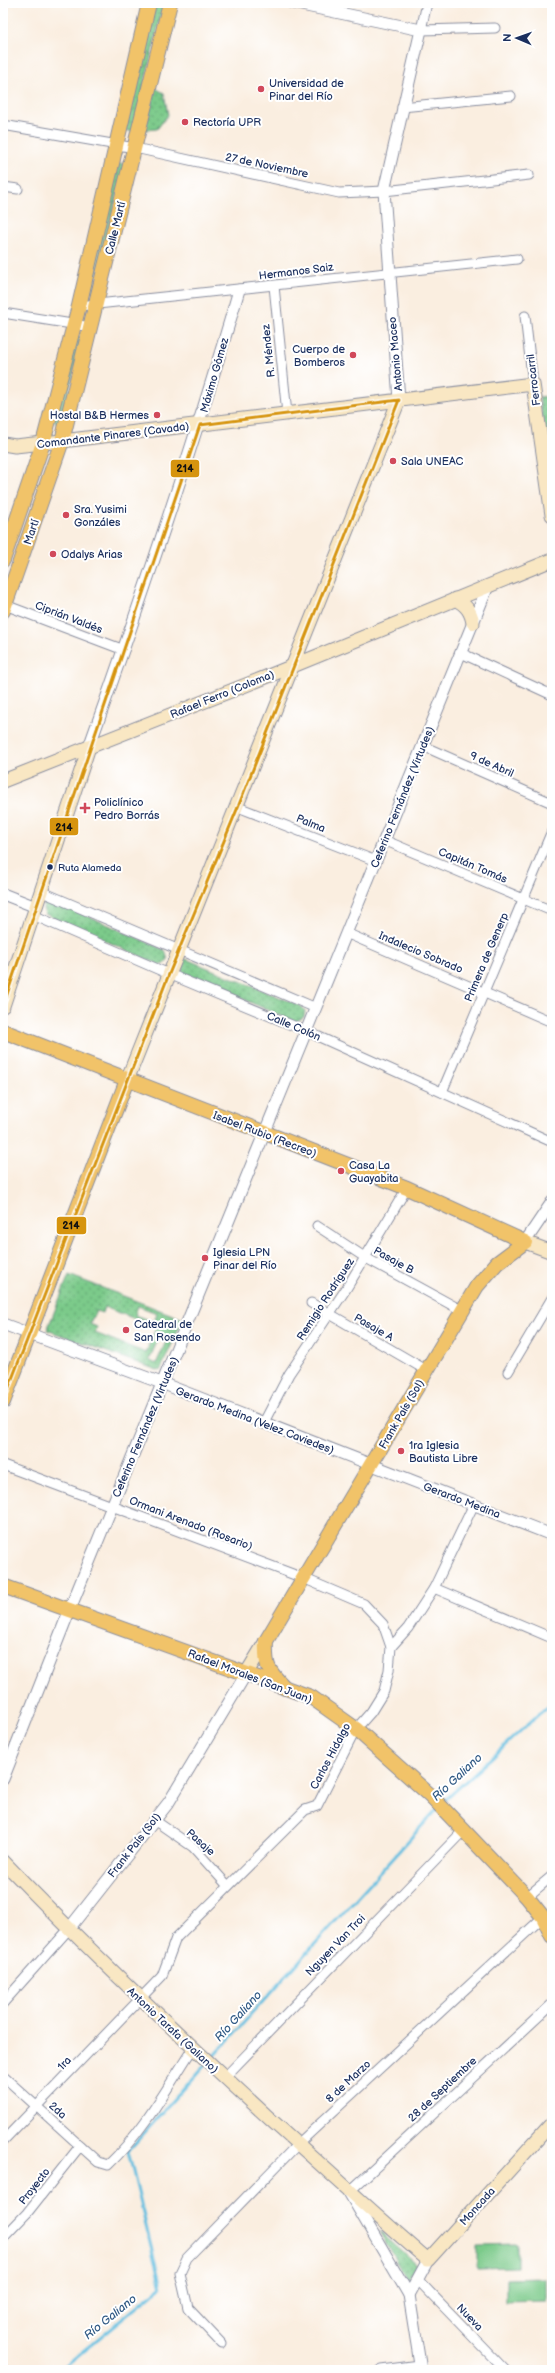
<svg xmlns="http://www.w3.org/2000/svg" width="555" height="2373" viewBox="0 0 555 2373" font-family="'Balsamiq Sans',sans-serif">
<defs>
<pattern id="grass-dots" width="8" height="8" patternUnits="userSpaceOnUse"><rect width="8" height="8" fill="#7bca8a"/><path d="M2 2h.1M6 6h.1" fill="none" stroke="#64a474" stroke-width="1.8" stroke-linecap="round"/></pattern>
</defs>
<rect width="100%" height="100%" fill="#fff"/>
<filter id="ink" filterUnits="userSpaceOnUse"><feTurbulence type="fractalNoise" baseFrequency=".025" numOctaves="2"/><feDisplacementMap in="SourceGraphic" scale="8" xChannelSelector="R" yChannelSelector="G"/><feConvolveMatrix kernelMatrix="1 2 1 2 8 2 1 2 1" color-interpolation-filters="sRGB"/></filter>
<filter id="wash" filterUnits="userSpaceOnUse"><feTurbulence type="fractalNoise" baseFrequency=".012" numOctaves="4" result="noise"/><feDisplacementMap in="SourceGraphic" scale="16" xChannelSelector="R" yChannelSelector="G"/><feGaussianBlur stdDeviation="0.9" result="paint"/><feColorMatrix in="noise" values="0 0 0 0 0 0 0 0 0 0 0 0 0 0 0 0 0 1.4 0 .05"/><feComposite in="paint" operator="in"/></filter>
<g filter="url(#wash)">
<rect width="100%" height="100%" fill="#faeee0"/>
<!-- grass -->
<g fill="url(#grass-dots)" stroke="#4b7c74" fill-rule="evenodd">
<polygon points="156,3 164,3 133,132 125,130"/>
<polygon points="155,88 164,93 168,115 157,129 145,130"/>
<polygon points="121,163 125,165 93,291 90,291 88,289 118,164"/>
<polygon points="79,336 82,338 61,423 57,424 53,421 75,337"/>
<polygon points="550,396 552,398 552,451 548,453 539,397"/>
<polygon points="52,900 165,950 168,960 165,964 160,965 45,914 43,909 44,902"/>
<polygon points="186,959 301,1006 305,1011 304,1017 295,1022 184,973 180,969 182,962"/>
<path d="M 69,1275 L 183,1319 L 160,1371 L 47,1330 ZM 138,1306 L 157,1313 L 154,1322 L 135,1315 ZM 104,1307 L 156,1327 L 146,1353 L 95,1333 L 97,1327 L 90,1324 L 96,1311 L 102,1313 ZM 161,1333 L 168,1337 L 156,1364 L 149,1360 Z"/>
<polygon points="379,2231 416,2264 407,2281"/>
</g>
<!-- pitch -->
<g fill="#7bca8a" stroke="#4b7c74">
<polygon points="517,2244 517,2267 477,2268 477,2245"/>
<polygon points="546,2278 546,2301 506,2302 506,2279"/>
</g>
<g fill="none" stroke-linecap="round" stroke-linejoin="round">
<!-- stream -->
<g stroke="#63bfe1" stroke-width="3">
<polyline points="442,1803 552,1702"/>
<polyline points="210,2060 437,1809"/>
<polyline points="60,2370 161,2287 128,2151 206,2064"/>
</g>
</g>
</g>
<g filter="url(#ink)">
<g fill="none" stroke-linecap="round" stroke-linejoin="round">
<defs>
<g id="minor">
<polyline points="427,3 421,30 495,28"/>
<polyline points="402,107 511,96"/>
<polyline points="3,125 135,148 339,193 384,191 529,175"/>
<polyline points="3,187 18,189"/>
<polyline points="274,286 287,414"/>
<polyline points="79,306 517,259"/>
<polyline points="3,313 91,327"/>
<polyline points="525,316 533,384"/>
<polyline points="4,602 5,605 124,650"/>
<polyline points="461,653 552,695"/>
<polyline points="423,746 552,803"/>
<polyline points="238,807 376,861"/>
<polyline points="384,840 552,911"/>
<polyline points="40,891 316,1008"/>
<polyline points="33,915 169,974 306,1031 552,1142"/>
<polyline points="346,933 552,1022"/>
<polyline points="442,1092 552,831"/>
<polyline points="317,1226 366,1258 461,1310"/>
<polyline points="311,1303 426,1370"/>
<polyline points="508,1372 552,1298"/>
<polyline points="263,1424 289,1374 346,1289 407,1188"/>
<polyline points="3,1465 303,1578 364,1604 383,1624 391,1647"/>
<polyline points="434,1588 552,1638"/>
<polyline points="154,1820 193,1847 228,1886"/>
<polyline points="527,1897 552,1876"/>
<polyline points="3,2003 68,1930"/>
<path d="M 3,2076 L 98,2162 L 108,2165 C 143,2132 167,2088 193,2048"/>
<polyline points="225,2077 464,1830"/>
<polyline points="3,2141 162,1976 176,1938 305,1810 317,1806 356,1729 371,1712 384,1691 389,1670 391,1647 408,1628 434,1588 474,1504"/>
<polyline points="349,2192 552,2004"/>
<polyline points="3,2238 27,2213 80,2146"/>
<polyline points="418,2280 505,2370"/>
<polyline points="221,2343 188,2308 180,2273 187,2258 298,2144 543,1917"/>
<polyline points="3,2369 4,2370"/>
<polyline points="381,2370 420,2365"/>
</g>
<g id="tertiary">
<polyline points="292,3 421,30 384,191 399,400"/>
<path d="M 89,747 C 143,596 194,444 239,290"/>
<polyline points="3,894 36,907"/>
<polyline points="525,1242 552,1202"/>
<polyline points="3,1324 164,1384 552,1535"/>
<polyline points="3,1779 70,1609 488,586"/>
<polyline points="68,1930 169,1802 246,1674"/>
<polyline points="350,2194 409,2295 421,2370"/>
<polyline points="409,2295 428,2260"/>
</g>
<g id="secondary">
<polyline points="3,444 15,446 62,441 533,384 552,515"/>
<path d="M 455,599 C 466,605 471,611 473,623"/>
<polyline points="3,781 266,677 552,560"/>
<polyline points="3,1006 89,747"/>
<polyline points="127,1080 399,400"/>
<polyline points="525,1242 552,1252"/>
<polyline points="246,1674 266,1641"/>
<path d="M 3,1861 C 89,1951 179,2035 270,2119 C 323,2166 374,2214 428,2260 L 552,2123"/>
</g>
<g id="primary">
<polyline points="3,560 43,443 79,306 149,3"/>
<polyline points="3,611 62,441 170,3"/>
<path d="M 3,1031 L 407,1188 L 525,1242 L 497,1263 L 477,1286 L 266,1641 C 265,1666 267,1670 285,1688"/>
<polyline points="3,1402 127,1080"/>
<polyline points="3,1586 311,1697 356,1729 430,1795 527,1897 543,1917 552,1936"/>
</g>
</defs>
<!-- minor casing -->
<use href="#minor" stroke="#8a8e9f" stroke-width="11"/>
<!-- tertiary casing -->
<use href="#tertiary" stroke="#8a8e9f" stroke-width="13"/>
<!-- secondary casing -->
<use href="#secondary" stroke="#8a8e9f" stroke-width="15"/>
<!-- primary casing -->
<use href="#primary" stroke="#8a8e9f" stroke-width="16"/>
<!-- minor -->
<use href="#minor" stroke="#fff" stroke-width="9"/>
<!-- tertiary -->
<use href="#tertiary" stroke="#fff" stroke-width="11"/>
<!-- secondary -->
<use href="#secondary" stroke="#f9e7c3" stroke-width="13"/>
<!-- primary -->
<use href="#primary" stroke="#f1c369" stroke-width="14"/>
<defs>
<polyline id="bus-1" points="3,1006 200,425 399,400 238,807 169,974 3,1402"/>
</defs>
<!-- bus-1 casing -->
<use href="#bus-1" stroke="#fff" stroke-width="6"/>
<!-- bus-1 -->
<use href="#bus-1" stroke="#d6940e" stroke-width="3"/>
</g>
</g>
<!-- markers -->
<g fill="#d1495b" stroke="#fff" stroke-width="1.5">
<circle cx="261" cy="89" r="4"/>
<circle cx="185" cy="122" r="4"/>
<circle cx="353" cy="355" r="4"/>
<circle cx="157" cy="415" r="4"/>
<circle cx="393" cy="461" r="4"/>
<circle cx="66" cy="515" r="4"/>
<circle cx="53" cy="554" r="4"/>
<path d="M83 802h4v4h4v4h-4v4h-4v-4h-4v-4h4z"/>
<circle cx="341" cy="1171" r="4"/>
<circle cx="205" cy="1258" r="4"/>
<circle cx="126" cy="1330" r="4"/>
<circle cx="401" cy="1451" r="4"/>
</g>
<circle fill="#1b2f5e" stroke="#fff" stroke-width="1.5" cx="50" cy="867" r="3.5"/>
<g text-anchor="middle" stroke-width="4" stroke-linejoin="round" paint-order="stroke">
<!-- bus labels -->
<g font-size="10" fill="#1b2f5e" stroke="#fff" text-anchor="start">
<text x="58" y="871">Ruta Alameda</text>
</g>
<!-- poi labels -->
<g font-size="11" fill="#1b2f5e" stroke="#fff" text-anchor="start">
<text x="269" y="87">Universidad de<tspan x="269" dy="13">Pinar del Río</tspan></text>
<text x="193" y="126">Rectoría UPR</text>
<text x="345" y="353" text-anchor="end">Cuerpo de<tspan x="345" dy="13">Bomberos</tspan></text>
<text x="149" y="419" text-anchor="end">Hostal B&amp;B Hermes</text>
<text x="401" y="465">Sala UNEAC</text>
<text x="74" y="513">Sra. Yusimi<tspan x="74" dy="13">Gonzáles</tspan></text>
<text x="61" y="558">Odalys Arias</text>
<text x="94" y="806">Policlínico<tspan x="94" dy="13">Pedro Borrás</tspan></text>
<text x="349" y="1169">Casa La<tspan x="349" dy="13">Guayabita</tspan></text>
<text x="213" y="1256">Iglesia LPN<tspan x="213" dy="13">Pinar del Río</tspan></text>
<text x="134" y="1328">Catedral de<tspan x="134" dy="13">San Rosendo</tspan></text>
<text x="409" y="1449">1ra Iglesia<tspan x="409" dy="13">Bautista Libre</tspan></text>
</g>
<!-- street labels -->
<g font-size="11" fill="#1b2f5e" stroke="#fff">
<text transform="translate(267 165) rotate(12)" y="4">27 de Noviembre</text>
<text transform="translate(115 228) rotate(-76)" y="4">Calle Martí</text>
<text transform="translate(296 271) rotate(-7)" y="4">Hermanos Saiz</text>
<text transform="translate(268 351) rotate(-96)" y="4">R. Méndez</text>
<text transform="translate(395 354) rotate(-95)" y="4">Antonio Maceo</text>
<text transform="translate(214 375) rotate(-74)" y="4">Máximo Gómez</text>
<text transform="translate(533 380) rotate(-97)" y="4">Ferrocarril</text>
<text transform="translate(113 435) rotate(-7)" y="4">Comandante Pinares (Cavada)</text>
<text transform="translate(31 532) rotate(-71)" y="4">Martí</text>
<text transform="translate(69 617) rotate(21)" y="4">Ciprián Valdés</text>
<text transform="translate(222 694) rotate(-22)" y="4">Rafael Ferro (Coloma)</text>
<text transform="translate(492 764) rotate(24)" y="4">9 de Abril</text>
<text transform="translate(402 797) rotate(-68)" y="4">Ceferino Fernández (Virtudes)</text>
<text transform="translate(311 823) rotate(22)" y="4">Palma</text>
<text transform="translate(473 865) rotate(23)" y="4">Capitán Tomás</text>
<text transform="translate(421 952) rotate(23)" y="4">Indalecio Sobrado</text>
<text transform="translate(486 957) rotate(-67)" y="4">Primera de Generp</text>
<text transform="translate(294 1026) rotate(23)" y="4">Calle Colón</text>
<text transform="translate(265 1134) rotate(21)" y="4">Isabel Rubio (Recreo)</text>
<text transform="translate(394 1260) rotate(29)" y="4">Pasaje B</text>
<text transform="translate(325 1299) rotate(-57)" y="4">Remigio Rodríguez</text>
<text transform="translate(374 1327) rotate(30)" y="4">Pasaje A</text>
<text transform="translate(401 1414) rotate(-60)" y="4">Frank País (Sol)</text>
<text transform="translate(255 1420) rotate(21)" y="4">Gerardo Medina (Velez Caviedes)</text>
<text transform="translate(145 1427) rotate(-67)" y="4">Ceferino Fernández (Virtudes)</text>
<text transform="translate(462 1500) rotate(21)" y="4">Gerardo Medina</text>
<text transform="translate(191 1523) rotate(21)" y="4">Ormani Arenado (Rosario)</text>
<text transform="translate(250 1676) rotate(21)" y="4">Rafael Morales (San Juan)</text>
<text transform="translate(330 1756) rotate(-62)" y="4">Carlos Hidalgo</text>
<text transform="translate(201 1842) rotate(42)" y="4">Pasaje</text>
<text transform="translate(134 1845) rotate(-52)" y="4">Frank País (Sol)</text>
<text transform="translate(335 1945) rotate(-46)" y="4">Nguyen Van Troi</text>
<text transform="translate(173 2030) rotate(43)" y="4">Antonio Tarafa (Galiano)</text>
<text transform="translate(64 2063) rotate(-46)" y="4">1ra</text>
<text transform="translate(348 2081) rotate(-43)" y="4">8 de Marzo</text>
<text transform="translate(442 2089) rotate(-43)" y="4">28 de Septiembre</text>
<text transform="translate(58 2110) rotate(41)" y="4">2da</text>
<text transform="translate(34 2186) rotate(-52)" y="4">Proyecto</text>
<text transform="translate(477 2206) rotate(-48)" y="4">Moncada</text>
<text transform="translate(470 2317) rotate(46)" y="4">Nueva</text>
</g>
<!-- water labels -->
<g font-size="12" font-style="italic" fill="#315a85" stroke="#fff">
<text transform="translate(457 1777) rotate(-43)" y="4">Río Galiano</text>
<text transform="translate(238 2016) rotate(-48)" y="4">Río Galiano</text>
<text transform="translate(110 2317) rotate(-39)" y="4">Río Galiano</text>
</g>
</g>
<g stroke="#fff" stroke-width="1.5">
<rect x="170" y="459" width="30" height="19" rx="4" fill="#d6940e"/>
<rect x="49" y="817" width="30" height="19" rx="4" fill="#d6940e"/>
<rect x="56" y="1216" width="31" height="19" rx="4" fill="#d6940e"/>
</g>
<g font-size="11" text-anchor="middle" font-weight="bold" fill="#111">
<text x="185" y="472">214</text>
<text x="64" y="831">214</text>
<text x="71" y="1229">214</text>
</g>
<!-- margin -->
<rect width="555" height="2373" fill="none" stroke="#fff" stroke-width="16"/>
<!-- north arrow -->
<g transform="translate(517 38) rotate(272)" stroke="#ffffff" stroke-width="3" paint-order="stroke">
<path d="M0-3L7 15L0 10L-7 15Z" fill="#1b2f5e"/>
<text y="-6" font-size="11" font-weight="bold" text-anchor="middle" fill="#1b2f5e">N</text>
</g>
</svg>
